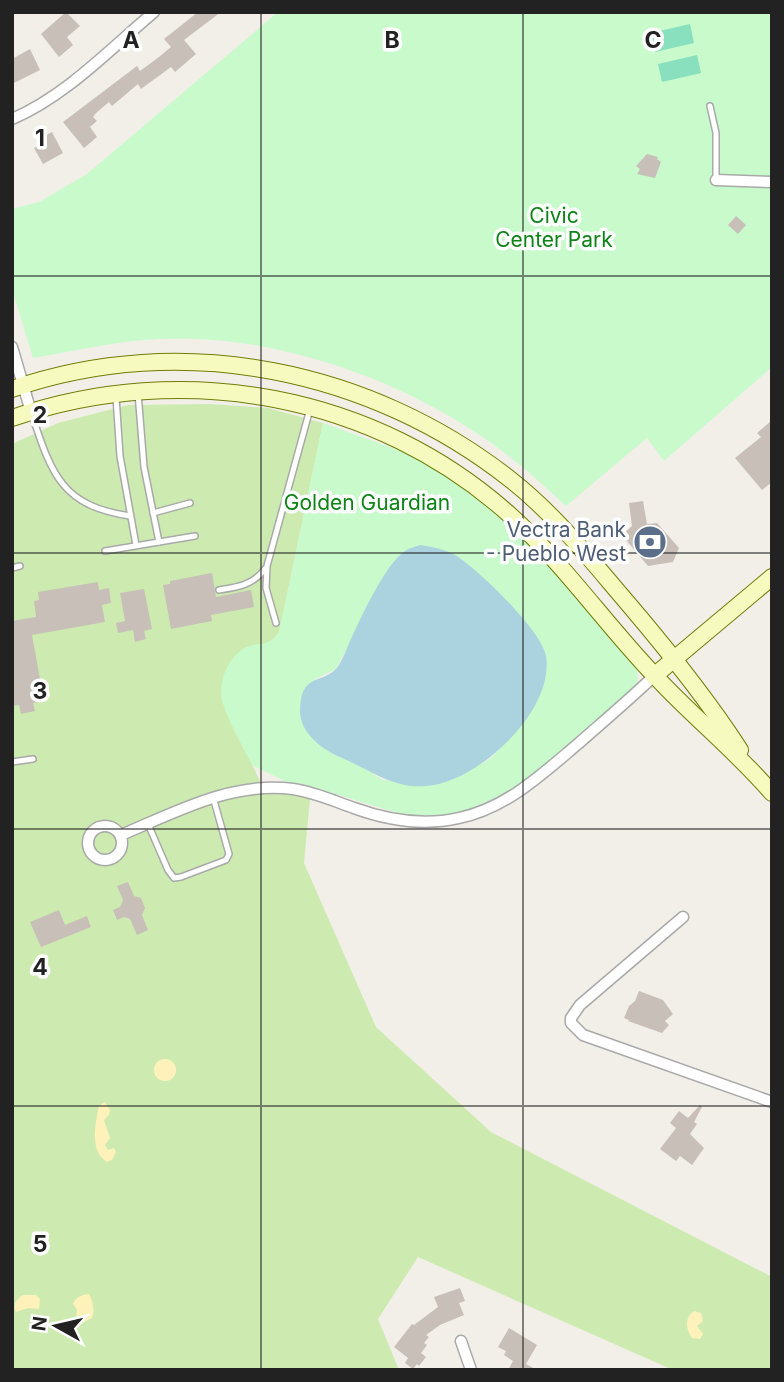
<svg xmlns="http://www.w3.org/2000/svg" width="784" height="1382" viewBox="0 0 784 1382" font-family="Inter,sans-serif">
<rect width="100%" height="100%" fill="#f2efe9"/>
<!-- grass -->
<polygon fill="#cdebb0" points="210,404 268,408 323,423 279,633 269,644 246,647 222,699 263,788 293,789 310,799 304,863 376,1027 491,1132 772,1277 772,1365 769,1370 673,1370 418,1257 378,1319 399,1370 12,1370 12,1199 14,1195 12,1192 12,444 58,423 128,405"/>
<!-- sand -->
<g fill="#fff1ba">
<circle cx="165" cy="1070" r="11"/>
<path d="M 105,1102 L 110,1110 L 109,1115 L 104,1120 L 110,1138 L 105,1145 L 108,1150 L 114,1148 L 116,1152 L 112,1160 L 107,1162 C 90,1151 95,1127 98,1110 L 99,1106 Z"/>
<path d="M 89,1294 C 93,1301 95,1311 92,1318 L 80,1324 L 76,1321 L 77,1310 L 73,1304 C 76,1297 81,1295 89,1294 Z"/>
<path d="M 23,1295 L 36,1295 L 40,1299 L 39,1309 L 28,1308 L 16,1312 C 12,1304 17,1299 23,1295 Z"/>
<path d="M 694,1311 L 701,1313 L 703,1321 L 697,1326 L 703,1334 L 700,1339 L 692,1338 C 686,1329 684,1318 694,1311 Z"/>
</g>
<!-- park -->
<g fill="#c8facc" fill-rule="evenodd">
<path d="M 278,12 L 772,12 L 772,367 L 664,461 L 647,438 L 566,506 C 537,479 508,453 475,432 C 388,374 264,333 159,339 C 116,341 75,351 33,358 L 12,289 L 12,209 L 39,202 L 87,174 Z"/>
<path d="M 323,423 L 415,456 L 483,499 L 537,548 L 637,670 L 638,684 L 515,790 L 459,813 L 430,816 L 404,815 L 326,791 L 289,783 L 252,765 C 243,747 227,719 222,700 C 218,682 228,657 245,648 C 260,640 263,650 279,633 ZM 403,552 L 520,727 L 491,758 L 466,773 L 429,786 L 383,780 L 359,765 L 332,754 L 315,679 L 336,669 L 379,585 Z"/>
</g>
<!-- pitch -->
<g fill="#88e0be">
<polygon points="690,24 694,43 655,52 651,33"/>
<polygon points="697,55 701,73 662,82 658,64"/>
</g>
<!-- water -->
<path fill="#aad3df" d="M 420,545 C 432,547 445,549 455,555 C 478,569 542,631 546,656 C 555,711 477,783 426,786 C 393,789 371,770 342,758 C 323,750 299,733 300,709 C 302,673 319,685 336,669 C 342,662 346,650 350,641 C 361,618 385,564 405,551 C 409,548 415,547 420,545 Z"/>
<!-- building -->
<g fill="#c7bfb8">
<polygon points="66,12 80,26 67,37 73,45 59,57 41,34"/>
<polygon points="198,12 221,12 184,40 196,54 175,72 171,67 141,89 138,84 112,106 109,102 96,113 93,117 97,121 90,127 97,137 84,148 63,122 137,66 140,71 159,57 171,47 164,39"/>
<polygon points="30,49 40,70 12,84 12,59"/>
<polygon points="52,132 63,153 43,164 34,148 44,143 41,138"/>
<polygon points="647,154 658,157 657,159 661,162 655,178 637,174 640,169 636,166"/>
<polygon points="736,216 746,225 738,234 728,225"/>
<polygon points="772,420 772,482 762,490 735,458 761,437 757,433"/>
<polygon points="643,501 647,524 657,523 679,548 673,562 648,566 622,535 632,526 629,503"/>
<polygon points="212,573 216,597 251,590 254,607 211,615 212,621 171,629 163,585 170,584 170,581"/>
<polygon points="98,582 99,590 109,588 111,603 102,605 105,622 32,635 44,701 33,703 35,711 21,714 19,705 12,706 12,621 36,617 34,601 39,600 38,592"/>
<polygon points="144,589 152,629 144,631 146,639 135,642 133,630 118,633 116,623 125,621 120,593"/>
<polygon points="128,882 134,896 141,898 145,908 142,915 148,930 137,935 130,919 124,917 117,920 113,910 120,907 123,900 117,886"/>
<polygon points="59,910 65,925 87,916 91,927 41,947 30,922"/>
<polygon points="639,991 663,1000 673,1014 665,1021 669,1025 662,1033 628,1021 629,1020 624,1018 629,1006 635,1001"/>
<polygon points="700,1105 702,1107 694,1122 697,1124 690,1134 704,1148 692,1165 680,1156 676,1161 660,1149 676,1128 670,1123 679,1111 688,1118"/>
<polygon points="460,1288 465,1301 459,1303 464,1315 440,1325 426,1335 429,1337 424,1343 427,1345 421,1353 426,1357 419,1366 417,1364 413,1369 405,1363 408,1358 394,1347 412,1324 414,1325 438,1307 434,1297"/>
<polygon points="509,1328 537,1345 526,1364 537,1370 508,1370 513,1361 504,1355 506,1351 498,1347"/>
</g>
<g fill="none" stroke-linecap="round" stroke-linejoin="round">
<defs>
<g id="lane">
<polyline points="710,106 716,133 716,180"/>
<polyline points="138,393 144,467 159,542"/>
<polyline points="116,397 120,456 136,545"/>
<path d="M 32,415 C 52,475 62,506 130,516"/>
<polyline points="153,513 190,503"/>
<polyline points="105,551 195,536"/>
<polyline points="12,568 20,566"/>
<path d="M 219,590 C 238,587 253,585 265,569"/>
<polyline points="276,623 266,588 267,566 310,409"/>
<polyline points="12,762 33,759"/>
<polyline points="148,824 168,870 174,878 181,877 226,860 229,854 213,797"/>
</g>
<g id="street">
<path d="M 12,119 C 66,96 110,49 154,12"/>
<polyline points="716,180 772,182"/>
<polyline points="12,347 31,412"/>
<circle cx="105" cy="843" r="17"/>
<path d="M 121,835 C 176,812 232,781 293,789 C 314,792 334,801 354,808 C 387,820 424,826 459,818 C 507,808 542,774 579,743 C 604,721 630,699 654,676"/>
<polyline points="683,917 580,1005 571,1018 571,1023 583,1035 772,1102"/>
<polyline points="461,1341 471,1370"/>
</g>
<g id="secondary">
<path d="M 12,389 C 182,330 372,370 511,480 C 557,516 593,563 631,607 C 670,653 707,699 740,750"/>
<path d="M 12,418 C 183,359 376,394 511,516 C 565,565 606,625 656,677 C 693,717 736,751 772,793"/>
<polyline points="654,676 772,577"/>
</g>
</defs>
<!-- lane casing -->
<use href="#lane" stroke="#a9a9a9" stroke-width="8"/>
<!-- street casing -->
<use href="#street" stroke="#a9a9a9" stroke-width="13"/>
<!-- secondary casing -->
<use href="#secondary" stroke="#707d05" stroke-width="18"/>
<!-- lane -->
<use href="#lane" stroke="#fff" stroke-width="5"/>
<!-- street -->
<use href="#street" stroke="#fff" stroke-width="10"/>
<!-- secondary -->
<use href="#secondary" stroke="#f7fabf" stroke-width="16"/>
</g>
<!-- grid -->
<path fill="none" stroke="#222" stroke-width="2" stroke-opacity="0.55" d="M 261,12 L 261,1370M 523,12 L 523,1370M 12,276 L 772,276M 12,553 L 772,553M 12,829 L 772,829M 12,1106 L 772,1106"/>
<!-- icons -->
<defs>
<symbol id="bank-disc" viewBox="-11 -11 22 22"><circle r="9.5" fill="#5c6f8a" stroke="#fff"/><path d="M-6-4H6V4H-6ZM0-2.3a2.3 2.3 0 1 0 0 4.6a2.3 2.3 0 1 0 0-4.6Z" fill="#fff"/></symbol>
</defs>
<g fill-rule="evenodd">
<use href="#bank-disc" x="631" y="523" width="38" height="38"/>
</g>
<g text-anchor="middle" stroke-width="7" stroke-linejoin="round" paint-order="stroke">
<!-- park labels -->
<g font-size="21" fill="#0c8416" stroke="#fff">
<text x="554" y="223">Civic<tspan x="554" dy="24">Center Park</tspan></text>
<text x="367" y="510">Golden Guardian</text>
</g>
<!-- service labels -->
<g font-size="21" fill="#4e5e75" stroke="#fff" text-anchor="end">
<text x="626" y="537">Vectra Bank<tspan x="626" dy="24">- Pueblo West</tspan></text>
</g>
</g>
<g font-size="23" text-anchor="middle" font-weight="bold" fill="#222" stroke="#fff" stroke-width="7" stroke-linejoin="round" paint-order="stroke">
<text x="131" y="48">A</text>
<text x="392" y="48">B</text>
<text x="653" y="48">C</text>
<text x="40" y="146">1</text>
<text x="40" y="423">2</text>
<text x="40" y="699">3</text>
<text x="40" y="975">4</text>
<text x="40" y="1252">5</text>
</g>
<!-- border -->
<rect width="784" height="1382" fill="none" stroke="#222222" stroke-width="28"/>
<!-- north arrow -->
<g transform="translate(56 1326) rotate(278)" stroke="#ffffff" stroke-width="5" paint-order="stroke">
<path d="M0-5L12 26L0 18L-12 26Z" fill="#222222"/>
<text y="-10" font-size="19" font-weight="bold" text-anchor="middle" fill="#222222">N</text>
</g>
</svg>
